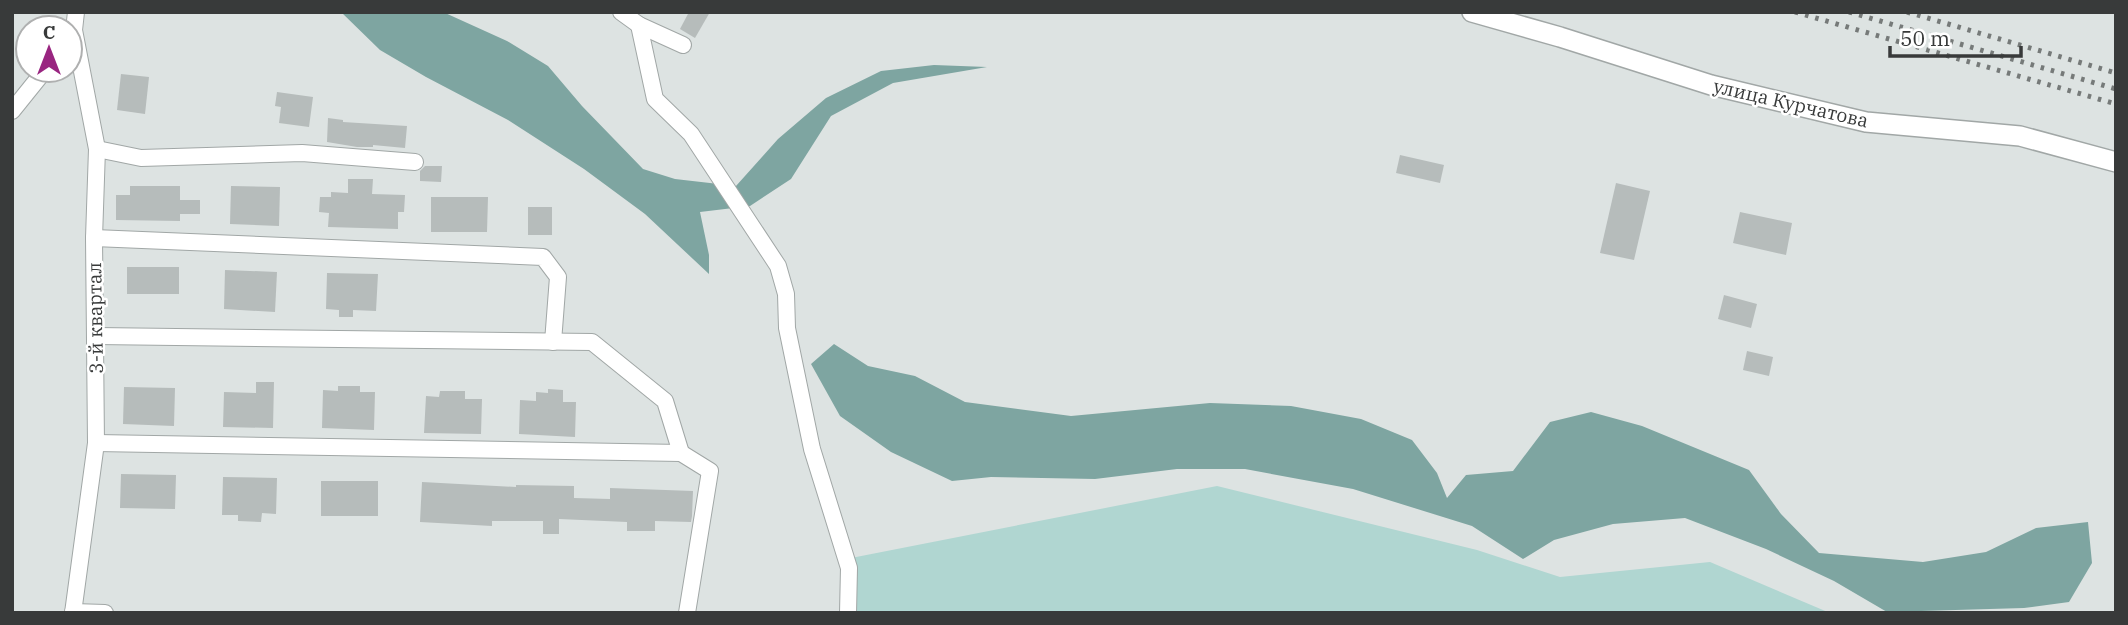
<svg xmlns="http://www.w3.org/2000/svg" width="2128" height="625" viewBox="0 0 2128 625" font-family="'IBM Plex Serif',serif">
<rect width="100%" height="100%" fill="#dde3e2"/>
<!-- green -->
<polygon fill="#b0d6d1" points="1217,486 1477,550 1560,577 1710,562 1830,613 844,613 846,559"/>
<!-- water -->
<g fill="#7ea5a1">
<polygon points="341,12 443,12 507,41 548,66 582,106 643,169 675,179 736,186 778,139 826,98 881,71 934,65 987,67 893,83 831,116 791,179 750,206 700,212 709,255 709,274 645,214 584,169 508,120 426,77 380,50"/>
<polygon points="834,344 868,366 915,376 965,402 1071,416 1210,403 1291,406 1361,419 1412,440 1437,473 1447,498 1466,475 1513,471 1550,422 1591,412 1642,426 1749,470 1781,514 1819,553 1923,562 1986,552 2036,528 2088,522 2092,563 2069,602 2024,608 1887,612 1834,581 1766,549 1685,518 1613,524 1554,540 1523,559 1472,526 1353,489 1245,469 1177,469 1095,479 991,477 952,481 891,452 840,416 811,364"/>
</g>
<!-- building -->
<g fill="#b6bcbb">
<polygon points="689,12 710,12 695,38 680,29"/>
<polygon points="121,74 149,77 145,114 117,110"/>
<polygon points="277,92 313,97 309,127 279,123 281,107 275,106"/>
<polygon points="328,118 343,120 343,122 407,126 405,148 373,145 373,147 357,147 327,142"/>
<polygon points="1400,155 1444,165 1440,183 1396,173"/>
<polygon points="425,166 442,166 441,182 420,181 420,171"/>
<polygon points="348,179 373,179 372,194 405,195 404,212 398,212 398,229 328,227 329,213 319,212 320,197 331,197 331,192 348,193"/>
<polygon points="1616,183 1650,191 1634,260 1600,253"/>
<polygon points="130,186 180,186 180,200 200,200 200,214 180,214 180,221 116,220 116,195 130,195"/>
<polygon points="231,186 280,187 279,226 230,224"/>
<polygon points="431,197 488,197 487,232 431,232"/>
<rect x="528" y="207" width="24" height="28"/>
<polygon points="1740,212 1792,223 1786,255 1733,243"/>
<rect x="127" y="267" width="52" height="27"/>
<polygon points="225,270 277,272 275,312 224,309"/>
<polygon points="327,273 378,274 376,311 353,310 353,317 339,317 339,310 326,309"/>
<polygon points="1724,295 1757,304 1751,328 1718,319"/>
<polygon points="1747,351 1773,357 1769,376 1743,370"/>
<polygon points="256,382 274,382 273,428 223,427 224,392 256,393"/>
<polygon points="338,386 360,386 360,392 375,392 374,430 322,428 323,390 338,391"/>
<polygon points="124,387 175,388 174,426 123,424"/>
<polygon points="548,389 563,390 563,402 576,402 575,437 519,434 520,400 536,401 536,392 548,393"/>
<polygon points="440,391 465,391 465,399 482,399 481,434 424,433 426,396 439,397"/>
<polygon points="121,474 176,475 175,509 120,508"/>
<polygon points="223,477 277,478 276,514 262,513 261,522 238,521 238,515 222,515"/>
<rect x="321" y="481" width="57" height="35"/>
<polygon points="422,482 516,487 516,485 574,486 574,498 610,499 610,488 693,491 692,516 691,522 655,521 655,531 627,531 627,522 559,519 559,534 543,534 543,521 492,521 492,526 420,522"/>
</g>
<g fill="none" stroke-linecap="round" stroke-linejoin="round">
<defs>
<g id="minor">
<polyline points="621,12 639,25 683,45"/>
<polyline points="639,25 655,99 691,134 778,266 786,294 787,328 812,449 849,568 848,613"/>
<polyline points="12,111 45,70"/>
<polyline points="97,149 141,158 302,153 415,162"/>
<polyline points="94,238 543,257 558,277 553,342"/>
<polyline points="96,336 592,342 665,401 681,453"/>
<polyline points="96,443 681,453 710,471 687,613"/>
<polyline points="73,612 105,613"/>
<polyline points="73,613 96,443 94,238 97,149 74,30 76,12"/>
</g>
<polyline id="tertiary" points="1472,12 1560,37 1711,85 1866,122 2020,136 2116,162"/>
</defs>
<!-- minor casing -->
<use href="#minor" stroke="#a1a7a6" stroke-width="18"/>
<!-- tertiary casing -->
<use href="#tertiary" stroke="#a1a7a6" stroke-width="22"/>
<!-- minor -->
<use href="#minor" stroke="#fff" stroke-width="16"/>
<!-- tertiary -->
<use href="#tertiary" stroke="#fff" stroke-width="19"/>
<!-- rail -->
<g stroke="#767a79" stroke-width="5" stroke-dasharray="3.5 7" stroke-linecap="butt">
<polyline points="1795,12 2116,104"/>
<polyline points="1849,12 2116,89"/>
<polyline points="1907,12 2116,73"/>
</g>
</g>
<g text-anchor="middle" stroke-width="5" stroke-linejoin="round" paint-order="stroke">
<!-- street labels -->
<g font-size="19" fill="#383a3a" stroke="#fff">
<text transform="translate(1791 103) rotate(13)" y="7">улица Курчатова</text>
<text transform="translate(95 318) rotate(-91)" y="7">3-й квартал</text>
</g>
</g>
<!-- border -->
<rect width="2128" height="625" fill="none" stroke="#383a3a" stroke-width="28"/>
<!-- north arrow -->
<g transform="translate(49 49)"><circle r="33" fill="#ffffff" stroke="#afb0b0" stroke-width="2"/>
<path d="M0-5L12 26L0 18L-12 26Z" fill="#992580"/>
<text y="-10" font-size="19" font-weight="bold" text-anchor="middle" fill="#383a3a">С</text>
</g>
<!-- scale -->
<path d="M1890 46v10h131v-10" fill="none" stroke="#383a3a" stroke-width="3.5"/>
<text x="1900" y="46" font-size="21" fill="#383a3a" stroke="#ffffff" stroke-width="5" paint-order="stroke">50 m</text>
</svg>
